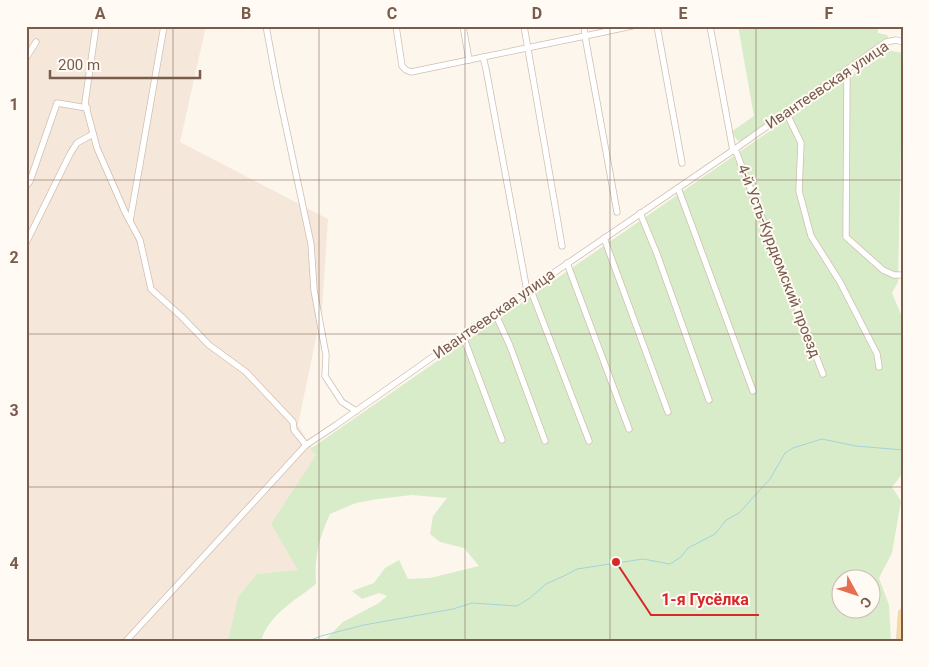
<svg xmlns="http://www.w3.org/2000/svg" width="929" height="667" viewBox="0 0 929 667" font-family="Roboto,sans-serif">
<rect width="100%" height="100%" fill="#fdf6ec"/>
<!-- residential -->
<polygon fill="#f5e8da" points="26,26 206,26 180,142 328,219 322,309 298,425 316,455 299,570 230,637 228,641 26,641"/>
<!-- green -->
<g fill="#d8ecc9" fill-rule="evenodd">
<polygon points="738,26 878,26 878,33 887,35 889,38 741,141 738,141 731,132 754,116"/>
<path d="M 887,50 L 903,53 L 898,282 L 892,293 L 903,319 L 903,419 L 901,422 L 903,433 L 902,474 L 892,487 L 901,501 L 892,553 L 879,578 L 889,605 L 891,641 L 324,641 L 343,622 L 379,603 L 387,596 L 379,593 L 362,599 L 352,591 L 374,583 L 385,568 L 399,560 L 408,579 L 430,578 L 479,566 L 464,548 L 440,542 L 430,534 L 433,516 L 447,498 L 412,495 L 378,499 L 356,503 L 330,514 C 319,539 314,556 316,584 C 296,600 269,614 261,641 L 228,641 L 238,597 L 257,574 L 298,570 L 271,524 L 316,455 L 310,449 ZM 842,580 L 872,580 L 872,610 L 842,610 Z"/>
</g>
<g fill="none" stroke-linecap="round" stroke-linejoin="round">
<!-- stream -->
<polyline stroke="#a5d3da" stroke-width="1" points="308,641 321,636 364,625 453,609 472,603 517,606 530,598 546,584 566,575 577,569 643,559 670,564 681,557 688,548 715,534 726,520 739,513 770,479 785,453 793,448 822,439 856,446 903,450"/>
<defs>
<g id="minor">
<polyline points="96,26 85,103 97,148 125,212 140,240 151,289 182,317 209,345 246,372 293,422 294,430 306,445"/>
<polyline points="266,26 277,85 311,244 314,290 326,355 325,376 342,402 356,411"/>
<polyline points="396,26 402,66 406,70 411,72 585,36 584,26"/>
<polyline points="463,26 469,60"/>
<polyline points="524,26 562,246"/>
<polyline points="657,26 682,163"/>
<polyline points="710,26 733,151"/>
<polyline points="483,57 486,69 527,291"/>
<polyline points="26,58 36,42"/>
<polyline points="847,71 846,237 883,270 894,275 903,275"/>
<polyline points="786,112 801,143 799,191 811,236 840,282 877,354 879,367"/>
<polyline points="735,149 823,374"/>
<polyline points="26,186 30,181 57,103 87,108"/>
<polyline points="678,188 753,391"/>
<polyline points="617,212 585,36 632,26"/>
<polyline points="640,213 657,254 709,400"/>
<polyline points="130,221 164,26"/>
<polyline points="604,238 668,412"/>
<polyline points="26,243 70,154 77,143 93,134"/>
<polyline points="567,263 629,429"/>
<polyline points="530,288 589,441"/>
<polyline points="495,313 510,346 545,441"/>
<polyline points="463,336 502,440"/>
<polyline points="126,641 306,445 336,425 495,313 735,149 886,42 896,40 903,42"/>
</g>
<polyline id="primary" points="901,641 903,613"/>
</defs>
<!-- minor casing -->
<use href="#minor" stroke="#d1beb0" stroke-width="7"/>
<!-- primary casing -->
<use href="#primary" stroke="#dad1cd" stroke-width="10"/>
<!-- minor -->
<use href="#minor" stroke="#fff" stroke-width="5.5"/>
<!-- primary -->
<use href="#primary" stroke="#fbd9a5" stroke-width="9"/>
</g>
<!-- grid -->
<path fill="none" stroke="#7a5c4d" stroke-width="1" stroke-opacity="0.55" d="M 173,26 L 173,641M 319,26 L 319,641M 465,26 L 465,641M 610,26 L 610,641M 756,26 L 756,641M 26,180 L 903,180M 26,334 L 903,334M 26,487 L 903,487"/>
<g text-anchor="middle" stroke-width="4" stroke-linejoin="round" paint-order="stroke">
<!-- street labels -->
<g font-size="15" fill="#7a5c4d" stroke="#fffaf3">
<text transform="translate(827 85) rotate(-34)" y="5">Ивантеевская улица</text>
<text transform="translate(779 261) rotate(69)" y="5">4-й Усть-Курдюмский проезд</text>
<text transform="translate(494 314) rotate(-35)" y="5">Ивантеевская улица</text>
</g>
</g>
<!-- callouts -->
<path fill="none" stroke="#d62828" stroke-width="2" d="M616 562L651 615H759"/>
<circle fill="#d62828" stroke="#fffaf3" stroke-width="2" cx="616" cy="562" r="5"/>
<g font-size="16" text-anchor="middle" font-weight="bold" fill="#d62828" stroke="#fffaf3" stroke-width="4" stroke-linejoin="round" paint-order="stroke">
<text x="705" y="605">1-я Гусёлка</text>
</g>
<!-- border -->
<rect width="929" height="667" fill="none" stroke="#fffaf3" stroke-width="55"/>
<!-- north arrow -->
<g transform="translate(856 594) rotate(130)"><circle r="24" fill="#fffaf3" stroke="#cabbb1"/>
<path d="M0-4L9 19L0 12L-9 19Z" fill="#e76f51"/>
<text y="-8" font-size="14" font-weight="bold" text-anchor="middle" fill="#7a5c4d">С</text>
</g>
<!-- scale -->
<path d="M50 70v8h150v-8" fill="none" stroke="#7a5c4d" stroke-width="2.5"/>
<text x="58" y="70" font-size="15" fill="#7a5c4d" stroke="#fffaf3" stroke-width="4" paint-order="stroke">200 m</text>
<rect x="28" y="28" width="874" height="612" fill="none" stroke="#7a5c4d" stroke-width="2"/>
<g font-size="16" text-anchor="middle" font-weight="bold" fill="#7a5c4d">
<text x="100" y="19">A</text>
<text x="246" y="19">B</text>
<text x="392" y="19">C</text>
<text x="537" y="19">D</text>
<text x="683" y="19">E</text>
<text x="829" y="19">F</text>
<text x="14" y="110">1</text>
<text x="14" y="263">2</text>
<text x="14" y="416">3</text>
<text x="14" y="569">4</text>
</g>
</svg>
